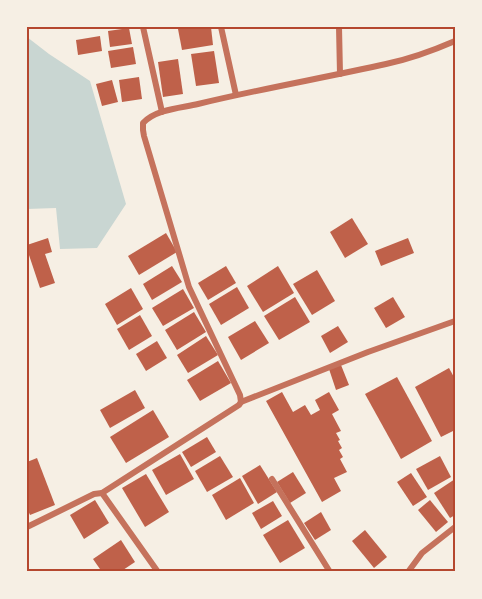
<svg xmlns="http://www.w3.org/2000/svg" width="482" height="599" viewBox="0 0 482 599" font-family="'Work Sans',sans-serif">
<rect width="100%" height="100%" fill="#f6efe4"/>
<!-- water -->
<polygon fill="#c9d6d2" points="27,37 49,54 90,81 126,204 97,248 60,249 56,208 27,209"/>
<!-- building -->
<g fill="#bf614a">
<polygon points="191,27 211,27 213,45 182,50 178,29"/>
<polygon points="129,28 132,44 110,47 108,31"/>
<polygon points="100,36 102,51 78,55 76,40"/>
<polygon points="133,47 136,64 111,68 108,51"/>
<polygon points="214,51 219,83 196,86 191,54"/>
<polygon points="178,59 183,94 163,97 158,62"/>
<polygon points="139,77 142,99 122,102 119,80"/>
<polygon points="112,80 118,102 102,106 96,84"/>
<polygon points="352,218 368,244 345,258 330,232"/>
<polygon points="166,233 177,252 139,275 128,256"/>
<polygon points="48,238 52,252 45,254 55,283 40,288 27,249 27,245"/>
<polygon points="408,238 414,253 381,266 375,251"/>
<polygon points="172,266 182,282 152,300 143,284"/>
<polygon points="226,266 236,283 208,300 198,283"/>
<polygon points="278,266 294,293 263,312 247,286"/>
<polygon points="317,270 335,301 312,315 293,284"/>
<polygon points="237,287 249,308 221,325 209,304"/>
<polygon points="131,288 143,309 117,325 105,304"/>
<polygon points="183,289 194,308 163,326 152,308"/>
<polygon points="295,297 310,322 279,340 264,316"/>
<polygon points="393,297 405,317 386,328 374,308"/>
<polygon points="194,312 206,332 177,350 165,330"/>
<polygon points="140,315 152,336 129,350 117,329"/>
<polygon points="255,321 269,343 241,360 228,337"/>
<polygon points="338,326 348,342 330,353 321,336"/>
<polygon points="206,336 218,355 188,373 177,355"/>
<polygon points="157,341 167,358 146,371 136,354"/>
<polygon points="218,361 231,383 200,401 187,380"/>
<polygon points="341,365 349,385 336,390 329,369"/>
<polygon points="449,368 455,379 455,430 441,437 415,387"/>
<polygon points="397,377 432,441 401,459 365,394"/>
<polygon points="135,390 145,408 110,428 100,410"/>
<polygon points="282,392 293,412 305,405 311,415 320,410 315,400 329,392 339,410 332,414 341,431 336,433 340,440 338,441 342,448 339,450 343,457 340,459 347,472 334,478 341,491 322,502 266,401"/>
<polygon points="153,410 169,437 126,463 110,437"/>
<polygon points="207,437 216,452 191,467 182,452"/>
<polygon points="180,454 194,479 166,495 152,470"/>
<polygon points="220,456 233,477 207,492 195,471"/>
<polygon points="440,456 451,477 428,490 416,469"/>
<polygon points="37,458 55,505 30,515 27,508 27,462"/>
<polygon points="260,465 277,492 258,504 242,476"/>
<polygon points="293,472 306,493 290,503 277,482"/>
<polygon points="411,473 427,497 413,506 397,482"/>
<polygon points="146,474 169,512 145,527 122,488"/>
<polygon points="240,478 254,503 226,520 212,495"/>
<polygon points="455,479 455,515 450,518 434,493"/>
<polygon points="95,500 109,523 84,539 70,515"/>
<polygon points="430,500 448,522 436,532 418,510"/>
<polygon points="273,501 282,516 261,529 252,513"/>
<polygon points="321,512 331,530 315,540 304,523"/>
<polygon points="288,520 305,548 280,563 263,535"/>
<polygon points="365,530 387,557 374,568 352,541"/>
<polygon points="121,540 135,562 120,572 102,572 93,559"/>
</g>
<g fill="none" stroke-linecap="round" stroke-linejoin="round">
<!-- minor -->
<g stroke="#c5725c" stroke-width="6">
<polyline points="143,27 162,112"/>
<polyline points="221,27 236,95"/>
<polyline points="339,27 340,74"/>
<polyline points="241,402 368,352 455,321"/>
<polyline points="272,479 330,572"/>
<path d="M 102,493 L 239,405 L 241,402 L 240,395 L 189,287 L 144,136 L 143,130 L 143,123 C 156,109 181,108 198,104 C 260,89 323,78 386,64 C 410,59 432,51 455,41"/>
<polyline points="27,527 94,494 102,493 158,572"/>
<polyline points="408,572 422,553 455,527"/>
</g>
</g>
<!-- border -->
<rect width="482" height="599" fill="none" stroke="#f6efe4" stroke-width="57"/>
<rect x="28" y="28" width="426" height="542" fill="none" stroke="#b5482f" stroke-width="2"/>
</svg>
